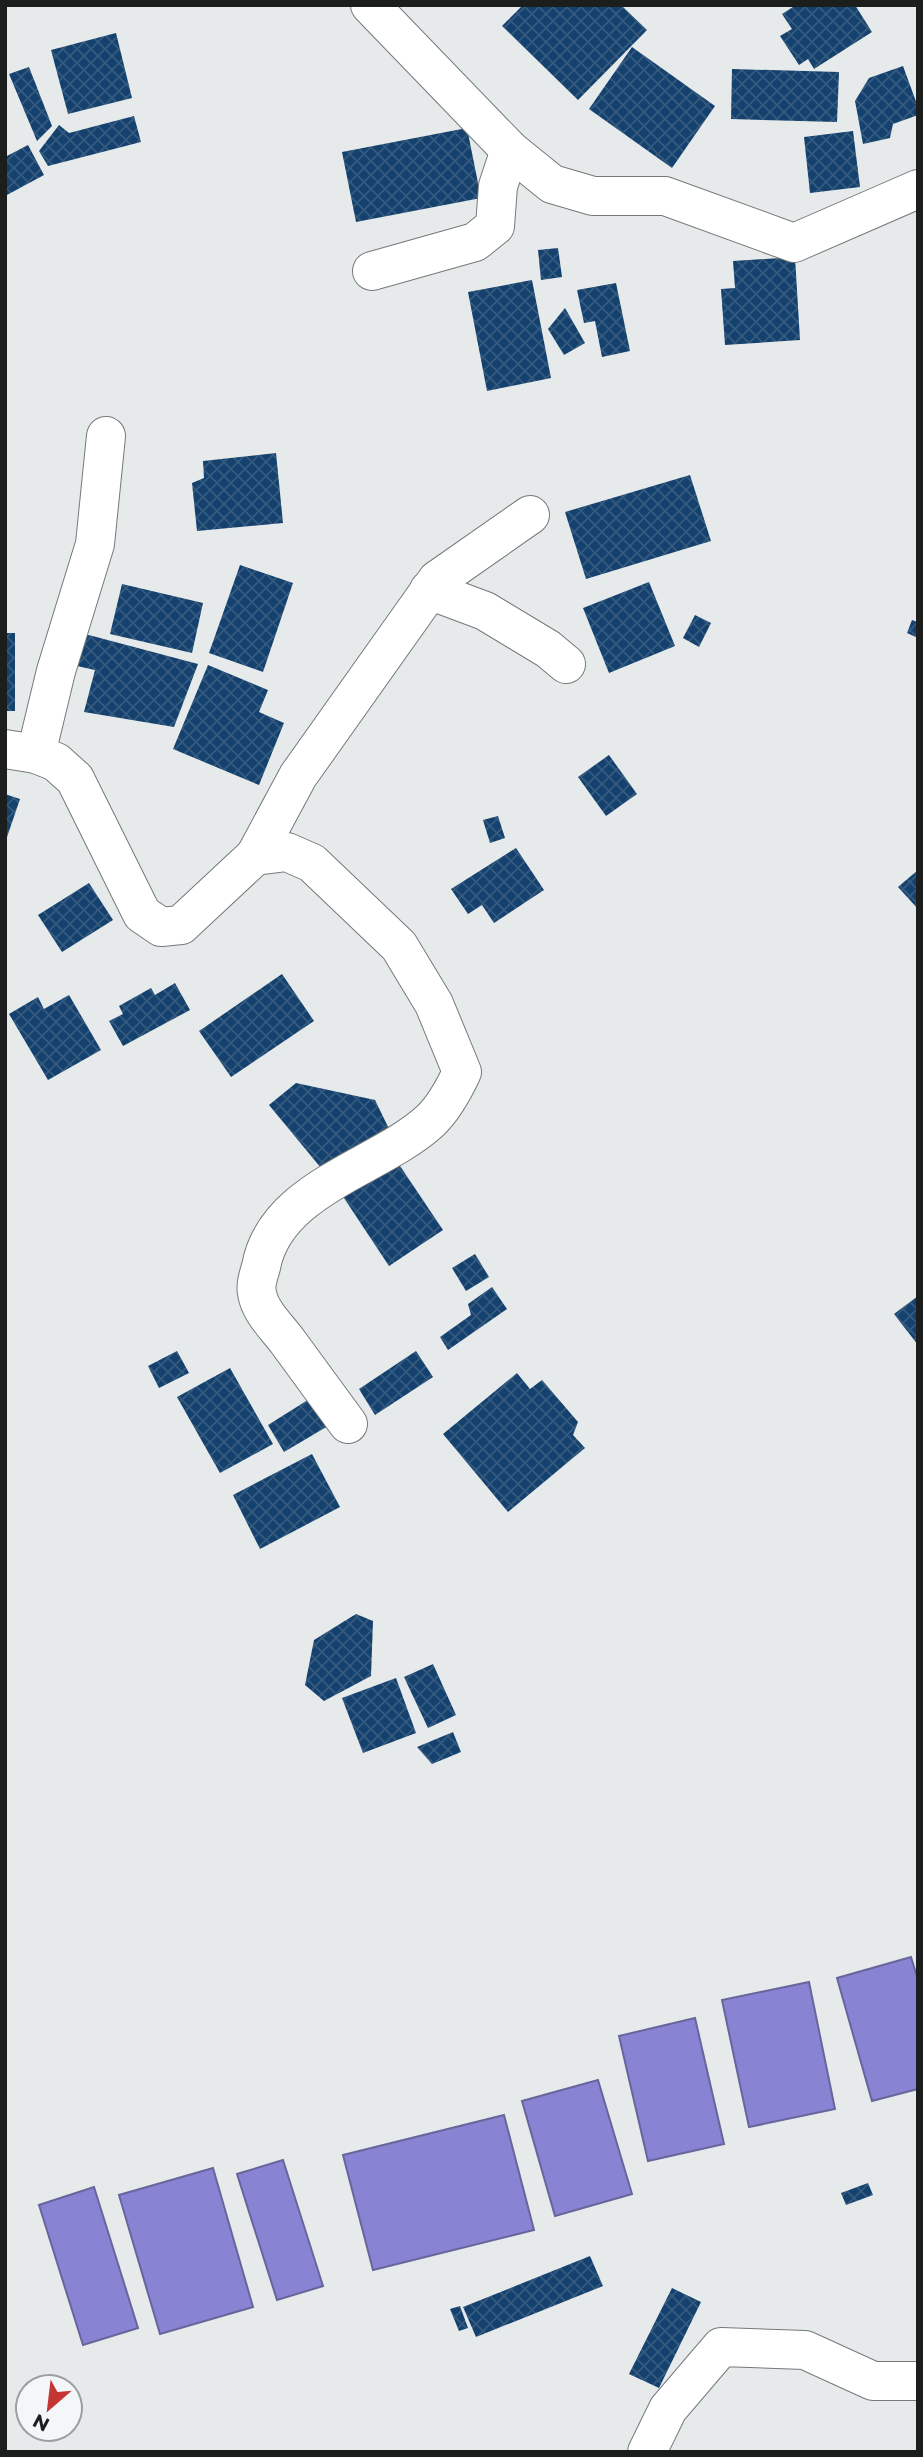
<svg xmlns="http://www.w3.org/2000/svg" width="923" height="2457" viewBox="0 0 923 2457" font-family="Montserrat,sans-serif">
<defs>
<pattern id="building-cross-hatch" width="8" height="8" patternUnits="userSpaceOnUse" patternTransform="scale(1.75)"><rect width="8" height="8" fill="#14416e"/><path d="M0 0l8 8M0 8l8-8" fill="none" stroke="#355a7e"/></pattern>
</defs>
<rect width="100%" height="100%" fill="#e6eaeb"/>
<!-- water -->
<g fill="#8883d2" stroke="#68659c" stroke-width="2">
<polygon points="911,1957 918,1980 918,2089 872,2101 837,1978"/>
<polygon points="809,1982 835,2109 749,2127 722,2000"/>
<polygon points="695,2018 724,2144 648,2161 619,2036"/>
<polygon points="598,2080 632,2194 555,2216 522,2101"/>
<polygon points="504,2115 534,2230 373,2270 343,2155"/>
<polygon points="283,2160 323,2286 277,2300 237,2174"/>
<polygon points="213,2168 253,2307 160,2334 119,2195"/>
<polygon points="94,2187 138,2328 83,2345 39,2205"/>
</g>
<!-- building -->
<g fill="url(#building-cross-hatch)">
<polygon points="523,5 621,5 647,30 578,100 502,26"/>
<polygon points="796,5 855,5 872,32 814,69 808,59 799,65 780,36 792,29 782,14"/>
<polygon points="116,33 132,98 68,114 51,50"/>
<polygon points="632,47 715,106 672,168 589,109"/>
<polygon points="903,66 918,107 918,115 893,124 890,138 863,144 855,101 869,78"/>
<polygon points="29,67 52,126 37,141 9,74"/>
<polygon points="732,69 839,72 837,122 731,119"/>
<polygon points="134,116 141,142 48,166 39,151 59,125 69,133"/>
<polygon points="467,128 481,198 356,222 342,152"/>
<polygon points="853,131 860,187 810,193 804,137"/>
<polygon points="28,145 44,175 5,196 5,157"/>
<polygon points="558,248 562,277 541,280 538,250"/>
<polygon points="795,257 800,340 725,345 721,289 735,288 733,261"/>
<polygon points="532,280 551,378 487,391 468,292"/>
<polygon points="616,283 630,351 602,357 595,321 584,323 577,290"/>
<polygon points="565,308 585,343 564,355 548,329"/>
<polygon points="276,453 283,523 197,531 192,483 204,478 203,461"/>
<polygon points="690,475 711,541 586,579 565,512"/>
<polygon points="240,565 293,583 263,672 209,653"/>
<polygon points="649,582 675,646 609,673 583,608"/>
<polygon points="122,584 203,603 192,653 110,634"/>
<polygon points="695,615 711,623 699,647 683,638"/>
<polygon points="912,620 918,622 918,638 907,633"/>
<rect x="5" y="633" width="10" height="78"/>
<polygon points="85,634 198,664 174,727 84,712 95,670 77,666"/>
<polygon points="208,665 268,690 259,712 284,723 259,785 173,749"/>
<polygon points="609,755 637,794 606,816 578,777"/>
<polygon points="5,794 20,799 6,840 5,840"/>
<polygon points="498,816 505,838 490,843 483,820"/>
<polygon points="516,848 544,890 494,923 482,905 468,914 451,889"/>
<polygon points="918,870 918,909 898,887"/>
<polygon points="89,883 113,920 62,952 38,915"/>
<polygon points="282,974 314,1021 231,1077 199,1031"/>
<polygon points="175,983 190,1010 123,1046 109,1021 123,1014 119,1006 151,988 155,995"/>
<polygon points="69,995 101,1050 48,1080 9,1014 38,997 44,1009"/>
<polygon points="296,1083 375,1100 392,1135 321,1168 269,1105"/>
<polygon points="394,1157 443,1230 389,1266 340,1192"/>
<polygon points="475,1254 489,1277 466,1291 452,1268"/>
<polygon points="492,1287 507,1309 448,1350 440,1337 471,1315 468,1304"/>
<polygon points="918,1296 918,1345 894,1314"/>
<polygon points="177,1351 189,1373 159,1388 148,1366"/>
<polygon points="416,1351 433,1377 375,1415 359,1389"/>
<polygon points="230,1368 273,1444 220,1473 177,1397"/>
<polygon points="517,1373 530,1389 542,1380 578,1422 573,1435 585,1448 508,1512 443,1434"/>
<polygon points="311,1398 328,1426 284,1452 268,1425"/>
<polygon points="312,1454 340,1507 260,1549 233,1495"/>
<polygon points="356,1614 373,1621 371,1676 324,1701 305,1685 314,1640"/>
<polygon points="433,1664 456,1715 428,1728 404,1677"/>
<polygon points="396,1678 416,1733 363,1753 342,1698"/>
<polygon points="453,1732 461,1752 432,1764 417,1747"/>
<polygon points="868,2183 873,2195 846,2205 841,2193"/>
<polygon points="590,2256 603,2286 476,2337 463,2307"/>
<polygon points="672,2288 701,2302 659,2388 629,2374"/>
<polygon points="460,2306 468,2328 459,2331 450,2309"/>
</g>
<g fill="none" stroke-linecap="round" stroke-linejoin="round">
<defs>
<g id="minor">
<polyline points="370,5 510,150 552,184 593,196 665,196 794,243 918,189"/>
<polyline points="372,271 475,242 495,226 498,186 510,150"/>
<polyline points="429,590 485,611 548,649 566,664"/>
<path d="M 5,749 L 36,754 L 56,762 L 75,779 L 142,914 L 161,927 L 181,925 L 255,856 L 287,852 L 312,863 L 399,946 L 434,1004 L 462,1072 C 454,1089 444,1108 430,1121 C 379,1168 275,1188 261,1267 C 259,1274 255,1285 257,1293 C 260,1312 277,1327 288,1342 C 308,1369 328,1397 348,1424"/>
<polyline points="36,754 56,671 95,544 106,436"/>
<polyline points="255,856 298,776 437,580 530,515"/>
<polyline points="647,2452 668,2409 721,2347 805,2350 873,2381 918,2381"/>
</g>
</defs>
<!-- minor casing -->
<use href="#minor" stroke="#75797a" stroke-width="40"/>
<!-- minor -->
<use href="#minor" stroke="#fff" stroke-width="38"/>
</g>
<!-- border -->
<rect width="923" height="2457" fill="none" stroke="#1c1e1e" stroke-width="14"/>
<!-- north arrow -->
<g transform="translate(49 2408) rotate(208)"><circle r="33" fill="#f3f7f9" stroke="#9da0a1" stroke-width="2"/>
<path d="M0-5L12 26L0 18L-12 26Z" fill="#c43633"/>
<text y="-10" font-size="19" font-weight="bold" text-anchor="middle" fill="#1c1e1e">N</text>
</g>
</svg>
